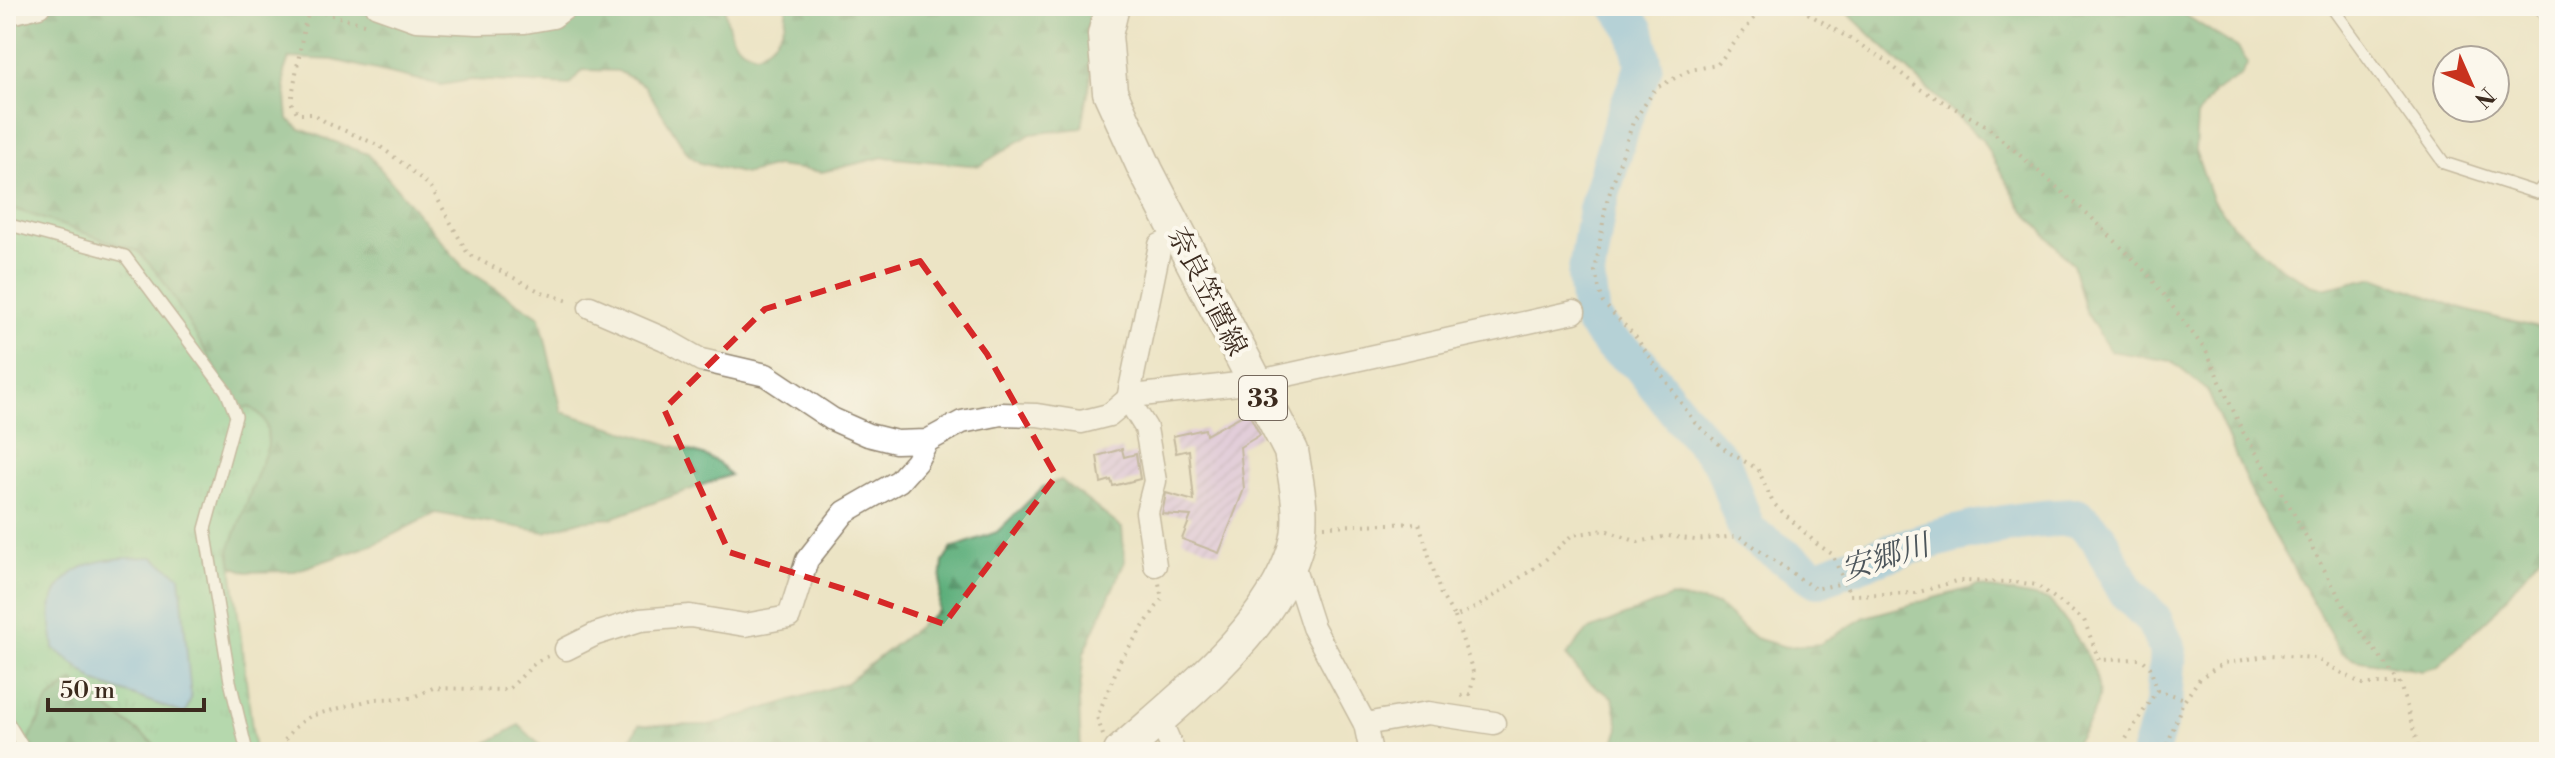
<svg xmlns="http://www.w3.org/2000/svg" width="2555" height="758" viewBox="0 0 2555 758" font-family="'Libre Bodoni','Noto Serif JP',serif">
<defs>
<pattern id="grass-tufts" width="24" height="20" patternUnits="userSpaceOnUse" patternTransform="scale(2)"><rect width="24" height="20" fill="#72cb91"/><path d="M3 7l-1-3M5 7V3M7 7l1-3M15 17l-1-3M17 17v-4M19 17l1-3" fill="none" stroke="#64ae7d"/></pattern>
<pattern id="forest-firs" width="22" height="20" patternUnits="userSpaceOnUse" patternTransform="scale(2)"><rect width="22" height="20" fill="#5daf7b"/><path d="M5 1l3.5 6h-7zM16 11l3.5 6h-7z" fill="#4e8f64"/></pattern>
<pattern id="building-hatch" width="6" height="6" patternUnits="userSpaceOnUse" patternTransform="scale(2)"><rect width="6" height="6" fill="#d4b0f3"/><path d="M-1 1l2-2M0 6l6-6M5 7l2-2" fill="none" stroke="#ad8fc4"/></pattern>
</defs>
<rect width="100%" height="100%" fill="#fbf7ec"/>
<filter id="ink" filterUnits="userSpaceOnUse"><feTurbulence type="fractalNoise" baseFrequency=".0125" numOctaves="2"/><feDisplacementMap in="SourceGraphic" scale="16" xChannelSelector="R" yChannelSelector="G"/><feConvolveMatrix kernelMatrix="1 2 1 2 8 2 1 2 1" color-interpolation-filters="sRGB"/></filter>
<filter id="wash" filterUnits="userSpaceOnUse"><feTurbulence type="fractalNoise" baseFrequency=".006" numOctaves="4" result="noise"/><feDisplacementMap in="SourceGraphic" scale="32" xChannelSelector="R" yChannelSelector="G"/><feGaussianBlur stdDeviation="1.8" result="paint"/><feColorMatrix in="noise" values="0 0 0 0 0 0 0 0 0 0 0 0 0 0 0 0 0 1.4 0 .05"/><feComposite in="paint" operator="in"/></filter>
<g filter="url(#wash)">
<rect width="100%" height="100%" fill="#ece4c5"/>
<!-- grass -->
<path fill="url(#grass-tufts)" stroke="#567a58" stroke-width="2" d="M 6,206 L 138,251 L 161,277 L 250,407 C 267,417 268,427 268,446 L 230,550 L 255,752 L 159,752 L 154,744 L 73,681 L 48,700 L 35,729 L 20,752 L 6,752 Z"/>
<!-- forest -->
<g fill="url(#forest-firs)" stroke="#4c6c4c" stroke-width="2">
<path d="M 6,6 L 724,6 C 730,31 729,47 757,54 C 775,44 788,28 786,6 L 1103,6 L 1082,128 L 1031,134 L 979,166 L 884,157 L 822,172 L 776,166 L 745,174 L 700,163 L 688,154 L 644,85 L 618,71 L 583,70 L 570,85 L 471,80 L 441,85 L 333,60 L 289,58 L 284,72 L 288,119 L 300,129 L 368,154 L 463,267 L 540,317 L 562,412 L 703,455 L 718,462 L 730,475 L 612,518 L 580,521 L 545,532 L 435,513 L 375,544 L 295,571 L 247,572 L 232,566 L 229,550 L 268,446 C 268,427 267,417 250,407 L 239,408 L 161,277 L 138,251 L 6,206 Z"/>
<polygon points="1840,6 2171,6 2239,49 2248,63 2241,76 2214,92 2197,117 2195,150 2212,199 2233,225 2282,269 2311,284 2327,288 2375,277 2465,310 2543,329 2549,328 2549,544 2493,614 2437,667 2422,671 2355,659 2341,652 2256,503 2207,390 2171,361 2110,351 2086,312 2073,265 2022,208 1982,140"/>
<polygon points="1061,480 1122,528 1125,561 1084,653 1079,701 1081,752 623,752 639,725 712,725 846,683 938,611 943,562 952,548 997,532 1043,487"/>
<path d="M 1978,586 L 2049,600 C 2066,621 2103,669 2098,698 C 2094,719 2080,736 2068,752 L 1597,752 L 1614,742 L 1619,728 L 1613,698 L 1586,680 L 1566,656 L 1587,631 L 1671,597 L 1718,605 L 1755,638 L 1786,647 L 1820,644 L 1865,617 Z"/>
<polygon points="73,681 154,744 159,752 20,752 35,729 48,700"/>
<polygon points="519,725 547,752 471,752"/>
</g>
<!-- water -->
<path fill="#72baea" stroke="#567284" stroke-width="2" d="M 153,557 L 180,576 L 191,698 L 185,714 L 96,682 L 54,648 C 53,635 48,616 52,603 C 66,557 114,558 153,557 Z"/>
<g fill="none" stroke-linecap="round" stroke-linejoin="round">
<!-- river -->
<path stroke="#72baea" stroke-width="38" d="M 1619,6 L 1636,31 L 1644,66 L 1623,120 L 1597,209 L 1586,276 L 1591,318 L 1610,343 L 1639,363 L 1684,420 L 1722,462 L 1747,531 L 1817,579 C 1900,546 1989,519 2078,517 L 2098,537 L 2125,590 L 2153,619 L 2168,650 L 2164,704 L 2150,752"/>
</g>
<g id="blocks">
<!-- building -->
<g fill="url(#building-hatch)">
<polygon points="1248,412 1260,435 1240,447 1244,489 1219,553 1182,539 1191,516 1162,514 1166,493 1194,501 1189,450 1176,453 1173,436 1205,429 1206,435"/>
<polygon points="1122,449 1124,457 1136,454 1140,479 1113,486 1111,480 1101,483 1097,456"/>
</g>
</g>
</g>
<g filter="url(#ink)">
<use href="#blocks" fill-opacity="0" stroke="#948772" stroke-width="2"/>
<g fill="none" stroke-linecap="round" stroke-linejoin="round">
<defs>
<g id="lane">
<polyline points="2331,6 2444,163 2537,193 2549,179"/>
<polyline points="2539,6 2549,23"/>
<polyline points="6,224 125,256 226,391 236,416 205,529 230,681 247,752"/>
<polyline points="6,719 26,752"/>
</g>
<g id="street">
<polyline points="377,6 416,20 478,23 525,22 553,17 568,6"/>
<polyline points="6,14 39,6"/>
<polyline points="590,307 664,339 701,360 766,375 832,419 868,435 896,442 927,441 962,422 1001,414 1037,415 1081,422 1109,415 1128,399 1142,395 1255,382 1574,312"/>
<polyline points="1291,559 1313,627 1365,724 1371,752"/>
<polyline points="1155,565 1147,512 1155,481 1146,428 1128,399 1160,245 1180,237"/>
<polyline points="566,649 596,634 640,620 690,616 745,625 789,617 807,560 845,512 899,481 916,462 927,441"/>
<polyline points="1159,718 1174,752"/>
<polyline points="1365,724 1428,713 1494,723"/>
</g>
<path id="primary" d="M 1112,6 L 1105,35 L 1110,92 L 1146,171 L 1291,451 C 1296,482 1305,518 1295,549 C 1270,631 1183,696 1121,752"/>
</defs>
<!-- lane casing -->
<use href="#lane" stroke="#948772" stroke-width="14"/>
<!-- street casing -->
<use href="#street" stroke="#948772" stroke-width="25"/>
<!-- primary casing -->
<use href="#primary" stroke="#948772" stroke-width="37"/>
<!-- path -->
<g stroke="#948772" stroke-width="4" stroke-dasharray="2 6" stroke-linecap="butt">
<polyline points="1764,6 1717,65 1690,70 1656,88 1633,122 1606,204 1595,272 1603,303 1635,336 1695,423 1728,452 1758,469 1773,503 1817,544 1832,554 1850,595 1916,593 1956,581 2015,582 2037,585 2084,620 2099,660 2142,659 2150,667 2157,690 2124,742 2120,752"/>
<polyline points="1804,6 1809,14 1885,60 1920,89 1985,125 2089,215 2147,273 2206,351 2243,432 2288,503 2350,617 2400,684 2420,752"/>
<polyline points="364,24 310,9 304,27 291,102 298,114 314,114 327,123 378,145 406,166 431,187 468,254 539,291 572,302"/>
<polyline points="1324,526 1419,523 1441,595 1455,617 1479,606 1543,562 1572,535 1605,530 1638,542 1668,536 1695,540 1739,536 1815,589 1844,583"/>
<polyline points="1455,617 1474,675 1470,694 1461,696"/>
<polyline points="2157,690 2185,699"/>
<polyline points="1103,735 1097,717 1121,659 1162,599 1159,583"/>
<polyline points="285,740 294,728 310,716 374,699 411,698 433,688 508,690 536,662 549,656"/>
<polyline points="2165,752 2182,704 2200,678 2222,664 2270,655 2315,658 2362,684 2400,684"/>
</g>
<!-- lane -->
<use href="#lane" stroke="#fff" stroke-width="11"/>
<!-- street -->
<use href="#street" stroke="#fff" stroke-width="22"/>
<!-- primary -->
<use href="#primary" stroke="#fff" stroke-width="34"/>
</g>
</g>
<!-- marked area -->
<path d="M0 0H2555V758H0ZM 920,261 L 987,354 L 1056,476 L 944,624 L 853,592 L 729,552 L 664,409 L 765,309 Z" fill="#ece4c5" fill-opacity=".55" fill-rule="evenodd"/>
<path fill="none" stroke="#d62828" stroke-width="6" stroke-dasharray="16 10" stroke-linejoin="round" d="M 920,261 L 987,354 L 1056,476 L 944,624 L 853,592 L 729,552 L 664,409 L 765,309 Z"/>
<g text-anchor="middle" stroke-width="8" stroke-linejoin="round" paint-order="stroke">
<!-- shield labels -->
<rect fill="#fbf7ec" stroke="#75685c" stroke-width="2" x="1239" y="376" width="48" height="44" rx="6"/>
<g font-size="26" font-weight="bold" fill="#3b2a1e">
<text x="1263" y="407">33</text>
</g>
<!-- street labels -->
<g font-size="28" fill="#3b2a1e" stroke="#fbf7ec">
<text transform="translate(1208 291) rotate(63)" y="10">奈良笠置線</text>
</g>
<!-- water labels -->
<g font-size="30" font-style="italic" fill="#4c555b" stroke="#fbf7ec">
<text transform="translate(1885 557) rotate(-17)" y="10">安郷川</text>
</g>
</g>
<!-- margin -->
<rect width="2555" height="758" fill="none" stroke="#fbf7ec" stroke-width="32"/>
<!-- north arrow -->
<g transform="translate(2471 84) rotate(135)"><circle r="38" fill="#fbf7ec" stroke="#aea59a" stroke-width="2"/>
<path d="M0-6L14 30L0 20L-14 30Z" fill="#c8321e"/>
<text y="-12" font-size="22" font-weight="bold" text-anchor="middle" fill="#3b2a1e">N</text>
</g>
<!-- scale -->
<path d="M48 698v12h156v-12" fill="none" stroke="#3b2a1e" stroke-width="4"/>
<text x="60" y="698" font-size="24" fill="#3b2a1e" stroke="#fbf7ec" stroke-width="6" paint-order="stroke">50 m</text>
</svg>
